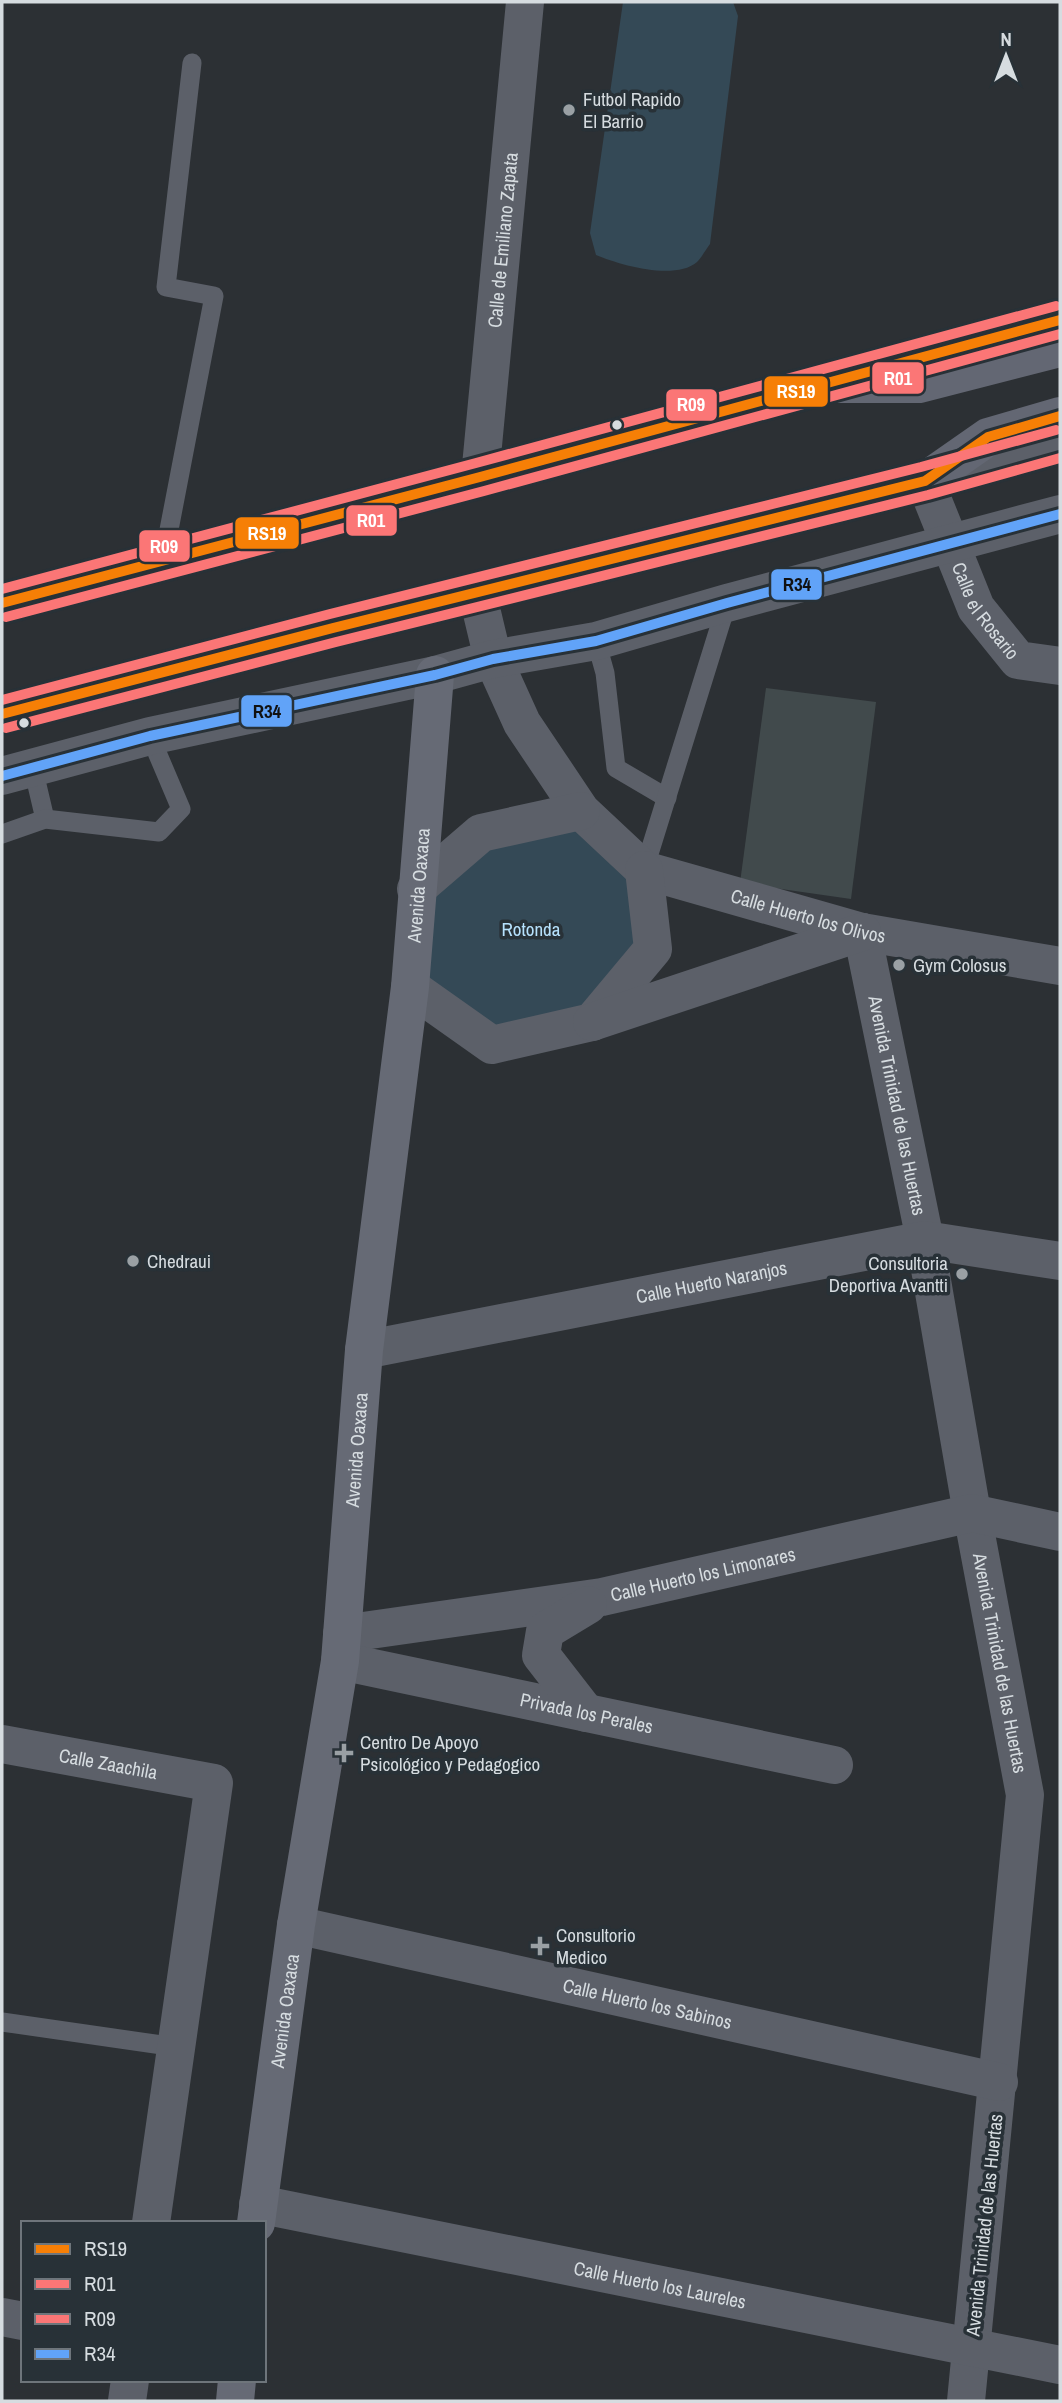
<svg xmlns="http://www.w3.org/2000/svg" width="1062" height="2403" viewBox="0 0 1062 2403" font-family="'Archivo Narrow',sans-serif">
<rect width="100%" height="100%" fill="#2c3034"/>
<!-- green -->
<g fill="#344956">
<path d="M 623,2 L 733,2 L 738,16 L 710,244 C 706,249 702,257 697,262 C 675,281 620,265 596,255 L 590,233 Z"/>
<polygon points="580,823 635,873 647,947 593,1017 493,1039 411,982 422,892 484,835"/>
</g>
<!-- building -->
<polygon fill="#414a4c" points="766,688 876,702 851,899 740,883"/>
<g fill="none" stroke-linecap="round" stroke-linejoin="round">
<!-- service -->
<g stroke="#5c6069" stroke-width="19">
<polyline points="163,561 214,296 166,287 192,63"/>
<polyline points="596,641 605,673 616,768 667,798"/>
<polyline points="33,768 45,819"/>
<polyline points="2,834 45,819 159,832 181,809 150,736"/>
<polyline points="644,870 727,603"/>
<polyline points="2,2022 176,2047"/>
</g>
<!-- minor -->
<g stroke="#5c6069" stroke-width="38">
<path id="s1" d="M 480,477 L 525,2"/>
<path id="s2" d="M 925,481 L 976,608 L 1018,660 L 1060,666"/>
<path id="s3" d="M 477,592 L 493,659 L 522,723 L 581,811 L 644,870 L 862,932 L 1060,966"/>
<polyline points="416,889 481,833 581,811"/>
<path id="s4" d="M 862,932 L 925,1240 L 972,1513 L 1025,1795 L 966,2401"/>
<polyline points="410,987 492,1045 592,1022 653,949 644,870"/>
<polyline points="592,1022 862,932"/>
<path id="s5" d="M 364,1350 L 925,1240 L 1060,1261"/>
<path id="s6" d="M 342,1634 L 602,1597 L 972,1513 L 1060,1532"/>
<path id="s7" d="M 340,1661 L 834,1765"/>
<polyline points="586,1713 541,1655 545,1631 588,1605"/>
<path id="s8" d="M 2,1744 L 214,1783 L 151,2223"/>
<path id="s9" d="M 296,1925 L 999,2082"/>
<path id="s10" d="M 258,2204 L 1060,2365"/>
<polyline points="2,2317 23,2321"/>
<polyline points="127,2401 130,2380"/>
</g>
<!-- tertiary -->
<g stroke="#5c6069" stroke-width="38">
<polyline points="842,378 1060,320"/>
<polyline points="930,480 1060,444"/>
<polyline points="2,776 150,736 435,675 493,659 596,641 727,603 1060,514"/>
</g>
<!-- secondary -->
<g stroke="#666a75" stroke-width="38">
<path id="s11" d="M 256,2223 L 296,1925 L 340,1661 L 364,1350 L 410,987 L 435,675"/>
<polyline points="235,2401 237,2380"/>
</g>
<!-- primary -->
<g stroke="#636773" stroke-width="38">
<polyline points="2,603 480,477 819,384 919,384 1060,348"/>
<polyline points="2,714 333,628 925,481 988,437 1060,416"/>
</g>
<defs>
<g id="bus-1">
<polyline points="2,603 480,477 1060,320"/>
<polyline points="2,714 333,628 925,481 988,437 1060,416"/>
</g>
<g id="bus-2">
<polyline points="6,617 484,491 1060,334"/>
<polyline points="6,728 336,642 928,495 1060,458"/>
</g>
<g id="bus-3">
<polyline points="2,589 476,463 1056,306"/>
<polyline points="2,700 330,614 921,467 1056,430"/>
</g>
<polyline id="bus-4" points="2,776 150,736 435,675 493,659 596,641 727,603 1060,514"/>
</defs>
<!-- bus-1 casing -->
<use href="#bus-1" stroke="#283137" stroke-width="16"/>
<!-- bus-2 casing -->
<use href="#bus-2" stroke="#283137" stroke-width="16"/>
<!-- bus-3 casing -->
<use href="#bus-3" stroke="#283137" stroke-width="16"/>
<!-- bus-4 casing -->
<use href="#bus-4" stroke="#283137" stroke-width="16"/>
<!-- bus-1 -->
<use href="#bus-1" stroke="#f67f06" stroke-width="10"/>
<!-- bus-2 -->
<use href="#bus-2" stroke="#fb7676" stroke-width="10"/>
<!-- bus-3 -->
<use href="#bus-3" stroke="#fb7676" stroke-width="10"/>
<!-- bus-4 -->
<use href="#bus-4" stroke="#61a3f8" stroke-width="10"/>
</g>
<!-- markers -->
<g fill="#9aa0a4" stroke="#283137" stroke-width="2.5">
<circle cx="569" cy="110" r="7"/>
<circle cx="899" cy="965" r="7"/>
<circle cx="133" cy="1261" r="7"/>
<circle cx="962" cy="1274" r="7"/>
<path d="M340.5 1742.5h7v7h7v7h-7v7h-7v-7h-7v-7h7z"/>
<path d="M536.5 1935.5h7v7h7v7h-7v7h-7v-7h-7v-7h7z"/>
</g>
<g fill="#d6dce0" stroke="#283137" stroke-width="2.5">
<circle cx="617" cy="425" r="6"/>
<circle cx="24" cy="723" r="6"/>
</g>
<g text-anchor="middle" stroke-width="7" stroke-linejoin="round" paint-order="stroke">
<!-- poi labels -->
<g font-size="19" fill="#d6dce0" stroke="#283137" text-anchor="start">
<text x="583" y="106">Futbol Rapido<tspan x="583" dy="22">El Barrio</tspan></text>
<text x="913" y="972">Gym Colosus</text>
<text x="147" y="1268">Chedraui</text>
<text x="948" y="1270" text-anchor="end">Consultoria<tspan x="948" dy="22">Deportiva Avantti</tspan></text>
<text x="360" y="1749">Centro De Apoyo<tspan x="360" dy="22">Psicológico y Pedagogico</tspan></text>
<text x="556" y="1942">Consultorio<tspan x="556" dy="22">Medico</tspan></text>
</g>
<!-- street labels -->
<g font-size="19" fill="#d6dce0" stroke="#283137">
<text dy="7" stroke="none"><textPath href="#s1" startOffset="238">Calle de Emiliano Zapata</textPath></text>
<text dy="7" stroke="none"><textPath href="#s2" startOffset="144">Calle el Rosario</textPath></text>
<text dy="7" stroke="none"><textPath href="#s11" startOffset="1348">Avenida Oaxaca</textPath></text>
<text dy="7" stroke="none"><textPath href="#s3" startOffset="502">Calle Huerto los Olivos</textPath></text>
<text dy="7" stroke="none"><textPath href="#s4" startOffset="177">Avenida Trinidad de las Huertas</textPath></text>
<text dy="7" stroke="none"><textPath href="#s5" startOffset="354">Calle Huerto Naranjos</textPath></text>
<text dy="7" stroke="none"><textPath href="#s11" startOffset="780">Avenida Oaxaca</textPath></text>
<text dy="7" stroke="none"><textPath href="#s6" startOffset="366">Calle Huerto los Limonares</textPath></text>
<text dy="7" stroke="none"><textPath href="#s4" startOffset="744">Avenida Trinidad de las Huertas</textPath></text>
<text dy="7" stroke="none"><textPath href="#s7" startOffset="252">Privada los Perales</textPath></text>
<text dy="7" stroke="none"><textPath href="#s8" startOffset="108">Calle Zaachila</textPath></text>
<text dy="7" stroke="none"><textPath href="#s9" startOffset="360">Calle Huerto los Sabinos</textPath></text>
<text dy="7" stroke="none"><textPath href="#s11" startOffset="214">Avenida Oaxaca</textPath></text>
<text transform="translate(984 2225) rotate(-84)" y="7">Avenida Trinidad de las Huertas</text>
<text dy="7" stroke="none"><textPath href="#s10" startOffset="410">Calle Huerto los Laureles</textPath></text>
</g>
<!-- park labels -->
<g font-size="19" fill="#b6e1fc" stroke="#283137">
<text x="531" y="936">Rotonda</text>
</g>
</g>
<g stroke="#283137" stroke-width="2.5">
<rect x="871" y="361" width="54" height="34" rx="7" fill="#fb7676"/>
<rect x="763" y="375" width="66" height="33" rx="7" fill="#f67f06"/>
<rect x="665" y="388" width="53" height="34" rx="7" fill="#fb7676"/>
<rect x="345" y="504" width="53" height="33" rx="7" fill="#fb7676"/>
<rect x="234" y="516" width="66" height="34" rx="7" fill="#f67f06"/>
<rect x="138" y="529" width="53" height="34" rx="7" fill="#fb7676"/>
<rect x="770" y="568" width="53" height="33" rx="7" fill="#61a3f8"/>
<rect x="240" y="694" width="53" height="34" rx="7" fill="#61a3f8"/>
</g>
<g font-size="19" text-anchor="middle" font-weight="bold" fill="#fff">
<text x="898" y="385">R01</text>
<text x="796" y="398">RS19</text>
<text x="691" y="411">R09</text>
<text x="371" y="527">R01</text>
<text x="267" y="540">RS19</text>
<text x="164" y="553">R09</text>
</g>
<g font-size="19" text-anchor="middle" font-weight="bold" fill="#111">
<text x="797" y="591">R34</text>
<text x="267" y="718">R34</text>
</g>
<!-- border -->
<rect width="1062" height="2403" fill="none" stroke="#d6dce0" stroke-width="7"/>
<!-- legend -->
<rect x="21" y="2221" width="245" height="161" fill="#283137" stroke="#6e757b" stroke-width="2"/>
<rect x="35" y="2244" width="35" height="10" fill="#f67f06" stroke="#6e757b" stroke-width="2"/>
<text x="84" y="2256" font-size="21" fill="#d6dce0">RS19</text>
<rect x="35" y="2279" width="35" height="10" fill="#fb7676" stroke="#6e757b" stroke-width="2"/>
<text x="84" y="2291" font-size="21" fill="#d6dce0">R01</text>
<rect x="35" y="2314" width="35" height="10" fill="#fb7676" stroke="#6e757b" stroke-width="2"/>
<text x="84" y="2326" font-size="21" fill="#d6dce0">R09</text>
<rect x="35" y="2349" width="35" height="10" fill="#61a3f8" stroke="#6e757b" stroke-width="2"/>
<text x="84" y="2361" font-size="21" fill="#d6dce0">R34</text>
<!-- north arrow -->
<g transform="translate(1006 56)" stroke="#283137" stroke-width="5" paint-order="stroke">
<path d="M0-5L12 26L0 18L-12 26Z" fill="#d6dce0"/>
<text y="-10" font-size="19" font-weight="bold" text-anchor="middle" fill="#d6dce0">N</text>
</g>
</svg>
